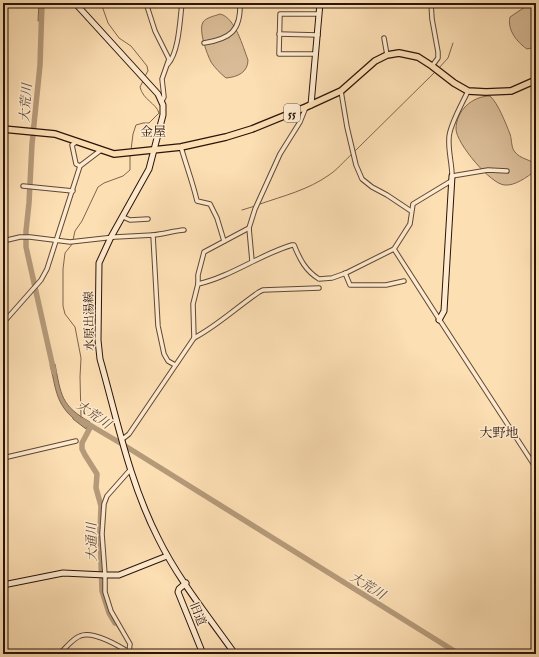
<svg xmlns="http://www.w3.org/2000/svg" width="539" height="657" viewBox="0 0 539 657" font-family="'IM FELL English','Noto Serif JP',serif">
<rect width="100%" height="100%" fill="#fddfb4"/>
<filter id="stains"><feTurbulence type="fractalNoise" baseFrequency=".005" numOctaves="4"/><feColorMatrix values="0 0 0 0 .2 0 0 0 0 .09 0 0 0 0 .02 0 0 0 .5 -.17"/></filter>
<radialGradient id="worn" r=".72"><stop offset=".6" stop-color="#630" stop-opacity="0"/><stop offset="1" stop-color="#630" stop-opacity=".3"/></radialGradient>
<!-- green -->
<g fill="#d9bc97" stroke="#826850">
<path d="M 531,3 L 536,3 L 536,47 L 527,49 C 517,42 507,30 510,17 Z"/>
<path d="M 220,14 C 235,17 243,47 248,60 C 248,72 238,77 226,78 C 220,73 215,68 211,62 C 207,54 198,30 203,22 C 207,17 215,16 220,14 Z"/>
<path d="M 490,96 C 498,103 506,124 510,134 C 512,140 511,148 515,152 C 520,159 530,159 536,165 L 535,171 C 527,177 515,186 505,185 C 491,185 456,143 456,129 C 456,111 472,96 490,96 Z"/>
</g>
<!-- water -->
<g fill="#b59a7a" stroke="#7d644d">
<polygon points="39,3 44,3 43,21 38,21"/>
<path d="M 55,364 C 61,395 61,406 90,422 L 86,429 L 73,419 L 73,418 C 55,402 56,387 50,365 Z"/>
</g>
<g fill="none" stroke-linecap="round" stroke-linejoin="round">
<!-- stream -->
<g stroke="#7d644d" stroke-width="1">
<polyline points="101,3 108,23 119,38 131,46 147,66 148,71 145,76"/>
<polyline points="438,69 448,58 453,43"/>
<path d="M 131,150 L 133,134 L 136,125 L 143,123 L 149,123 L 159,113 C 156,103 143,100 140,87 L 143,81"/>
<polyline points="354,152 436,71"/>
<path d="M 260,204 C 283,196 308,190 329,175 C 337,170 344,161 352,154"/>
<polyline points="242,210 255,206"/>
<polyline points="73,240 75,231 82,221 98,187 104,183 123,176 130,170 130,155"/>
<polyline points="73,243 65,253 63,269 63,306 65,314 75,327 81,358 80,377 81,417"/>
<polyline points="115,623 120,631"/>
<polyline points="131,649 138,654"/>
</g>
<!-- river -->
<g stroke="#b59a7a" stroke-width="5.5">
<polyline points="42,3 40,65 32,144 29,203 26,231 26,247 54,372"/>
<polyline points="83,421 122,444 459,654"/>
<polyline points="91,426 82,443 82,449 85,455 97,474 96,488 101,506 100,532 102,591 109,613 115,623"/>
</g>
<defs>
<g id="street">
<polyline points="146,3 155,31 169,59 162,79 164,97 162,101"/>
<polyline points="431,3 432,19 438,52 438,58 432,66"/>
<polyline points="279,34 318,35"/>
<polyline points="384,38 387,55"/>
<path d="M 204,43 C 230,39 241,31 240,3"/>
<polyline points="316,54 279,54 280,14 319,14"/>
<path d="M 168,64 C 179,52 180,19 182,3"/>
<polyline points="341,91 347,127 356,165 362,179 372,187 387,195 411,211"/>
<path d="M 468,91 C 463,102 449,126 449,138 C 448,151 452,163 452,176 L 488,170 L 507,171"/>
<polyline points="76,142 72,145 76,164 80,166"/>
<path d="M 181,147 C 186,165 193,183 197,201 L 210,204 L 217,218 L 224,241"/>
<polyline points="23,186 73,191"/>
<polyline points="123,217 130,220 148,219"/>
<path d="M 153,235 C 164,234 173,231 184,230"/>
<polyline points="3,241 20,237 30,237 70,242 115,237 153,235 158,326 164,354 168,361 175,365"/>
<polyline points="394,249 439,319 536,468"/>
<polyline points="252,261 249,228 255,209 280,154 300,122 306,107"/>
<polyline points="345,273 350,285 386,285 404,281"/>
<path d="M 198,284 C 230,277 261,254 292,245 L 294,245 C 300,260 306,271 319,279 L 332,278 L 346,273 L 394,249 L 410,224 L 413,204 L 451,181"/>
<polyline points="3,323 41,280 47,269 80,166 101,150"/>
<polyline points="194,338 193,304 198,284 198,275 204,252 249,228"/>
<path d="M 122,437 L 124,438 L 129,434 L 194,338 C 217,326 237,307 259,292 L 263,290 L 319,288"/>
<polyline points="3,458 76,441"/>
<polyline points="129,652 130,644 111,611 105,592 105,575 102,534 104,504 107,496 130,470"/>
<path d="M 59,654 C 66,648 72,639 80,636 C 93,630 121,647 132,654"/>
</g>
<g id="secondary">
<path d="M 75,3 L 158,94 L 163,105 L 163,115 L 149,169 L 111,237 L 99,263 L 98,340 L 100,359 C 117,419 129,481 158,538 C 178,579 208,616 235,654"/>
<polyline points="311,105 320,3"/>
<polyline points="439,320 444,311 452,176"/>
<polyline points="186,583 179,589 178,592 203,654"/>
<polyline points="3,585 63,573 105,575 119,575 167,556"/>
</g>
<polyline id="primary" points="3,129 55,134 114,154 181,147 226,137 252,129 306,107 341,91 375,61 387,55 399,53 418,57 432,66 454,83 468,91 486,92 511,91 536,80"/>
</defs>
<!-- street casing -->
<use href="#street" stroke="#5f4734" stroke-width="5.5"/>
<!-- secondary casing -->
<use href="#secondary" stroke="#2a1409" stroke-width="7"/>
<!-- primary casing -->
<use href="#primary" stroke="#2a1409" stroke-width="8"/>
<!-- street -->
<use href="#street" stroke="#feeace" stroke-width="3.5"/>
<!-- secondary -->
<use href="#secondary" stroke="#feeace" stroke-width="5"/>
<!-- primary -->
<use href="#primary" stroke="#fddfb4" stroke-width="5.5"/>
</g>
<g text-anchor="middle" stroke-width="3" stroke-linejoin="round" paint-order="stroke">
<!-- shield labels -->
<rect fill="#feeace" stroke="#6a5444" stroke-width="1" x="284" y="104" width="16" height="18" rx="3"/>
<g font-size="11" font-weight="bold" fill="#2a1409">
<text x="292" y="117">55</text>
</g>
<!-- street labels -->
<g font-size="12" fill="#2a1409" stroke="#feeace">
<text transform="translate(89 321) rotate(-91)" y="4">水原出湯線</text>
<text transform="translate(198 614) rotate(68)" y="4">旧道</text>
</g>
<!-- water labels -->
<g font-size="13" font-style="italic" fill="#624a36" stroke="#feeace">
<text transform="translate(25 103) rotate(-86)" y="5">大荒川</text>
<text transform="translate(94 414) rotate(35)" y="5">大荒川</text>
<text transform="translate(91 542) rotate(-91)" y="5">大通川</text>
<text transform="translate(368 585) rotate(32)" y="5">大荒川</text>
</g>
<!-- neighbourhood labels -->
<g font-size="13" fill="#2a1409" stroke="#feeace">
<text x="153" y="136">金屋</text>
<text x="499" y="437">大野地</text>
</g>
</g>
<!-- margin -->
<rect width="539" height="657" fill="none" stroke="#fddfb4" stroke-width="16"/>
<rect x="4" y="4" width="531" height="649" fill="none" stroke="#2a1409" stroke-width="2"/>
<rect x="8" y="8" width="523" height="641" fill="none" stroke="#2a1409"/>
<rect width="100%" height="100%" filter="url(#stains)"/>
<rect width="100%" height="100%" fill="url(#worn)"/>
</svg>
